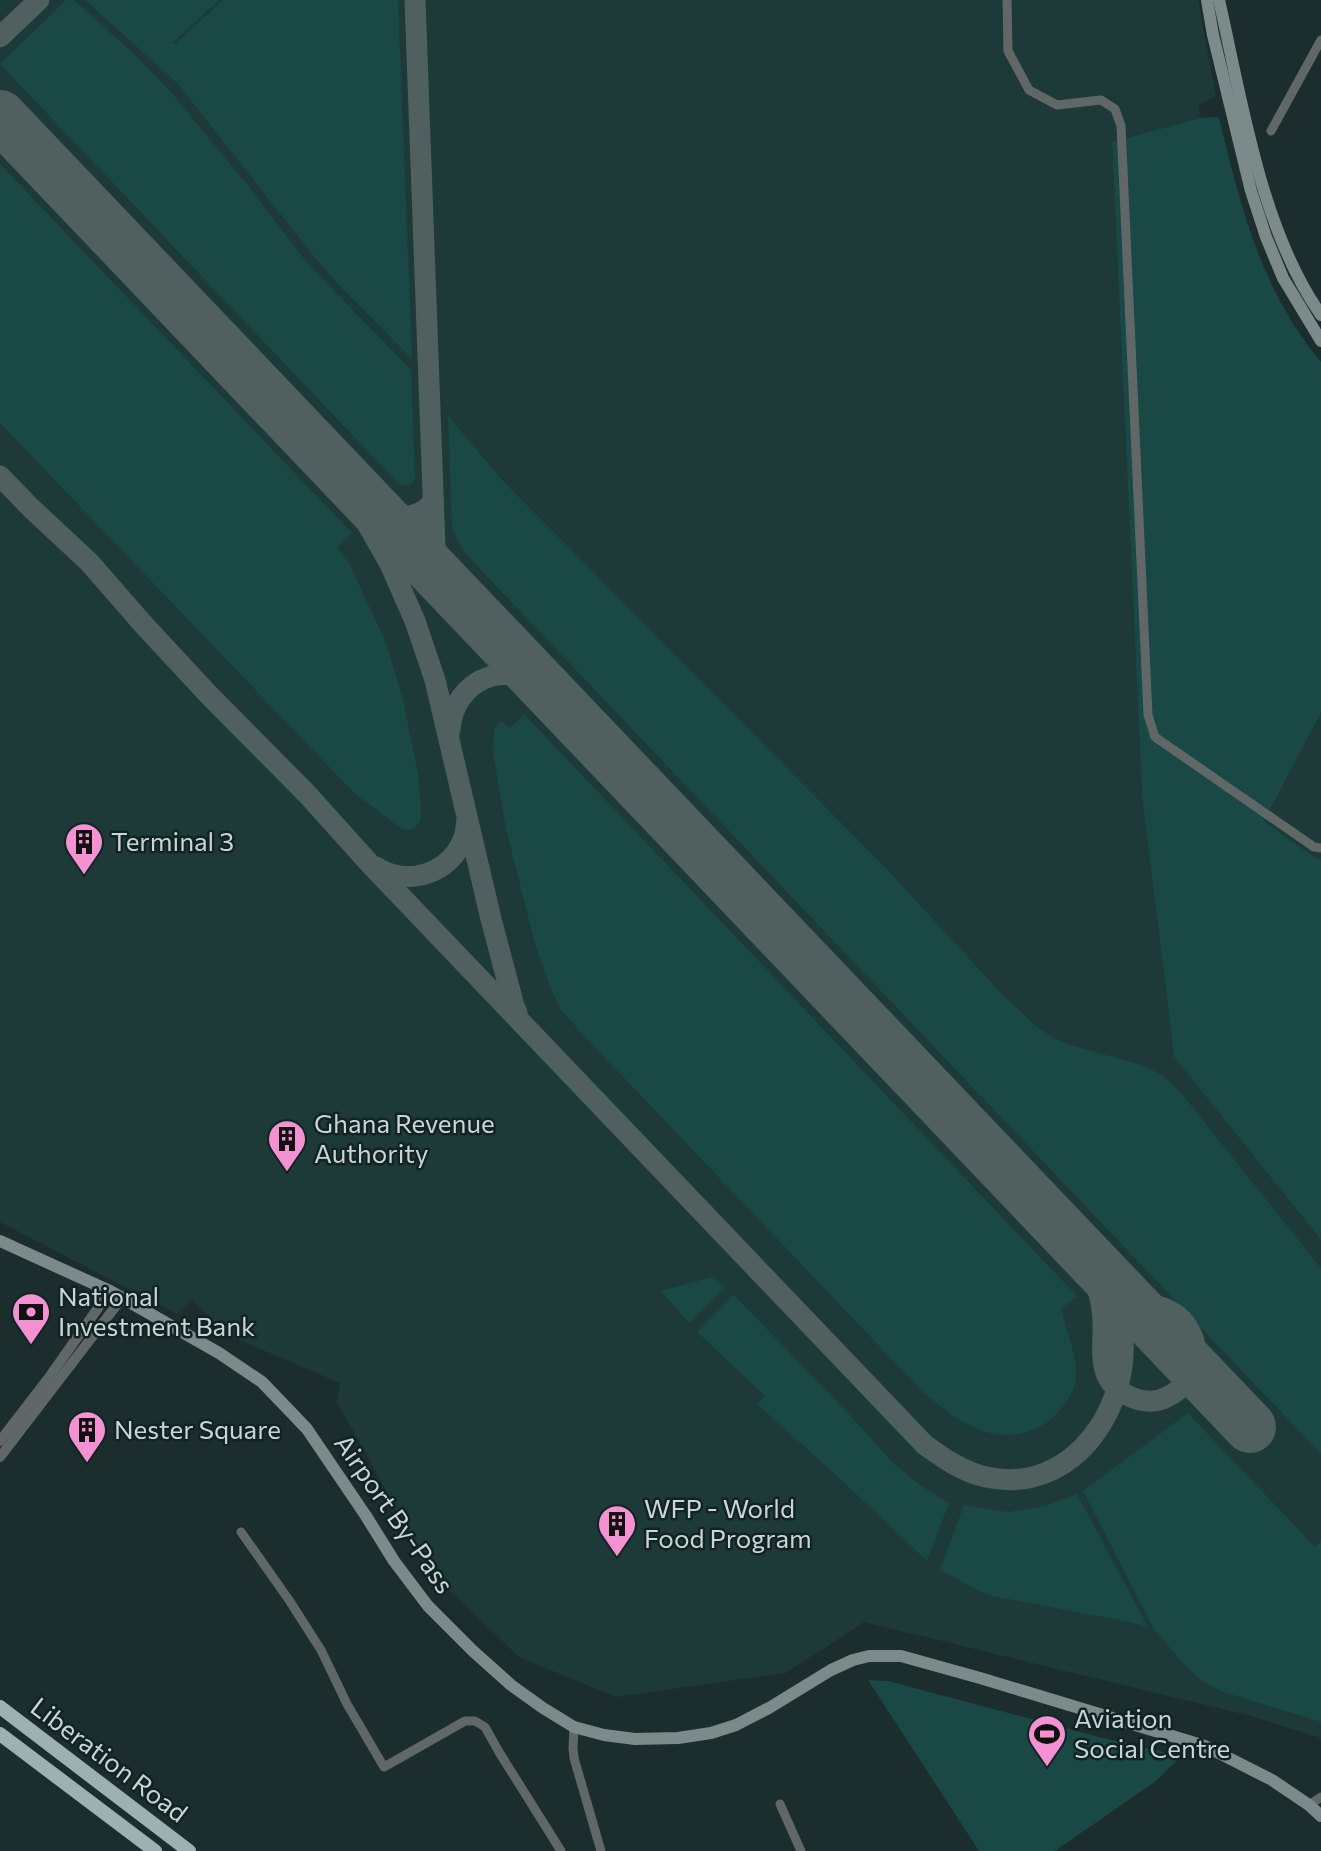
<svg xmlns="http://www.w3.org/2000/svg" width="1321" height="1851" viewBox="0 0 1321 1851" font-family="Commissioner,sans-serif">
<rect width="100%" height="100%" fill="#1b2e2d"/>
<!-- built -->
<g fill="#1d3a38">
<polygon points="0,0 1198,0 1216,96 1199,105 1200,118 1112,142 1142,796 1174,1057 1321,1240 1321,1738 1251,1716 864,1622 786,1673 616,1697 519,1657 425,1567 365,1451 337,1403 340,1383 228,1335 192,1300 177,1314 0,1222"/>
<polygon points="1321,713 1321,859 1314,857 1264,821"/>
</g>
<!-- green -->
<g fill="#194845">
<polygon points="66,0 74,0 134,54 171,92 249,187 308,264 411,370 415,479 412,484 405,486 398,483 0,64"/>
<polygon points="85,0 219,0 172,43 174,45 223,0 398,0 412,359 342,288 316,259 178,84"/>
<path d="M 1219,117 C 1240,206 1261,290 1321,362 L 1321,713 L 1264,821 L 1314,857 L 1321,859 L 1321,1240 L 1174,1057 L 1142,796 L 1112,142 L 1200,118 Z"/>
<polygon points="0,164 352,533 337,547 350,565 386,643 403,700 418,774 421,807 420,821 414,829 404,830 398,826 354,793 0,423"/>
<polygon points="448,416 503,481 883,865 1000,992 1037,1027 1054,1038 1071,1045 1145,1066 1165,1077 1182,1094 1321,1268 1321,1454 462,550 452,527"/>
<path d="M 524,714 L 1077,1296 L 1061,1309 C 1066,1329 1078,1358 1076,1378 C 1074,1394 1063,1408 1051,1419 C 1043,1426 1034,1430 1023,1433 C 983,1443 951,1415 922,1391 L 588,1040 L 561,1010 L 550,987 L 535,944 L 506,829 L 493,753 L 494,728 L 499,723 L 503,722 L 510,728 Z"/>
<polygon points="712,1277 725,1288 689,1323 661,1291"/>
<polygon points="734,1295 848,1413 894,1464 923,1487 949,1503 927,1561 837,1476 757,1404 765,1396 697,1332"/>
<polygon points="1188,1413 1315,1547 1321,1541 1321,1722 1220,1691 1201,1680 1185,1665 1155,1631 1083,1491"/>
<polygon points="1077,1494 1148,1627 1130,1622 987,1595 940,1570 964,1505 1008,1512 1045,1506"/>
<polygon points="868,1680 888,1681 1099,1737 1181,1756 1156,1781 1055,1851 979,1851"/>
</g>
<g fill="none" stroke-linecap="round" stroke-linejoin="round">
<!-- taxiway -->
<g stroke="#4f605e" stroke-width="21">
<polyline points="415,0 435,547 440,569 450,587"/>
<polyline points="0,37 39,0"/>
<polyline points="333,464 390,564 415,621 435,680 491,919 514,1006 517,1013"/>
<path d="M 0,476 L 31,508 L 89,562 L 143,624 L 208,694 L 307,794 L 370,864 L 925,1445 C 943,1458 963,1472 986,1477 C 1074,1497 1136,1402 1121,1323 C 1117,1299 1104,1280 1092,1260"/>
<path d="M 369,503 C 388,519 416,523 433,502"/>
<path d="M 450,730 C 452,690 491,662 529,680 C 544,686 556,700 568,711"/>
<path d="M 376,867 C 407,888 452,873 464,837 C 466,832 466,825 467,820"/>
<path d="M 1055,1224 C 1071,1242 1087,1258 1095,1281 C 1100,1295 1103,1309 1103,1323 C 1104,1354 1095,1381 1131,1397 C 1142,1402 1156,1403 1167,1397 C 1182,1390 1188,1380 1193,1365 C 1201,1345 1188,1320 1170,1311 C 1162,1306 1153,1306 1144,1302 C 1133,1296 1123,1289 1113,1282"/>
</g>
<!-- runway -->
<polyline stroke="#4f605e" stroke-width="52" points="0,116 1250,1427"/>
<!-- minor -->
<g stroke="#5f6867" stroke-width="9">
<polyline points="1007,0 1008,51 1029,90 1057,105 1101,100 1115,109 1121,126 1148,715 1155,737 1314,847 1321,848"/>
<polyline points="1271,131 1321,40"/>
<polyline points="241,1532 289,1600 321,1650 347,1704 384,1767 465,1721 475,1721 485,1727 499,1752 561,1851"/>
<polyline points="574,1727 573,1748 574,1758 601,1851"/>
<polyline points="780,1804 801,1851"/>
<polyline points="1309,1805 1321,1797"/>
</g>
<!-- tertiary -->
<g stroke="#5f6867" stroke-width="10">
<polyline points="0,1441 50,1376 110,1291"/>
<polyline points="0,1457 122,1298"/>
</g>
<!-- secondary -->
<g stroke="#7c8b89" stroke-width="12">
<polyline points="1207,0 1213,35 1251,191 1266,237 1283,278 1321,341"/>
<path d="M 1219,0 C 1242,101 1261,230 1321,315"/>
<polyline points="0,1241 110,1291 219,1353 262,1382 307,1429 366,1516 394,1561 428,1606 473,1651 511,1685 543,1708 574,1727 604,1735 635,1739 678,1738 711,1733 736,1725 769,1708 831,1670 853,1660 869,1656 901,1656 980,1678 1205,1746 1272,1780 1309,1805 1321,1816"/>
</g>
<!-- trunk -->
<g stroke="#9db2b0" stroke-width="14">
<polyline points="0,1707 189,1851"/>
<polyline points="0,1734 155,1851"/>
</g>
</g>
<!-- icons -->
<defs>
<symbol id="building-pin" viewBox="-11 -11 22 30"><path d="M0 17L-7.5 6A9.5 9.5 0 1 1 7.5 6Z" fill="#f491d3" stroke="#112423"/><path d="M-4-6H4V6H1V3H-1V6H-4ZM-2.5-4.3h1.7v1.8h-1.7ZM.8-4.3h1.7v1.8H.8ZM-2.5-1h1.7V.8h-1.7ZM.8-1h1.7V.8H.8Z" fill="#111"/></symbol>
<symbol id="bank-pin" viewBox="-11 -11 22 30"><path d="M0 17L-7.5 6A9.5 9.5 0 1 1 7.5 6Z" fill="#f491d3" stroke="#112423"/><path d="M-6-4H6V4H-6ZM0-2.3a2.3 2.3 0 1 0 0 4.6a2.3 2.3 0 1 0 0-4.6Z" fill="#111"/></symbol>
<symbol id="stadium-pin" viewBox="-11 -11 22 30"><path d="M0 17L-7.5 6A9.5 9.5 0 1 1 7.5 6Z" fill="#f491d3" stroke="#112423"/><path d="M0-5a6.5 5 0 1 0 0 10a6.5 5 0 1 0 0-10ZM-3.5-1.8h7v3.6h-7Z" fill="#111"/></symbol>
</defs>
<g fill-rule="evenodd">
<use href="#building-pin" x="62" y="820" width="44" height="60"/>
<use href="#building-pin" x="265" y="1117" width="44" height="60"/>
<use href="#bank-pin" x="9" y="1290" width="44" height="60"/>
<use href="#building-pin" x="65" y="1408" width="44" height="60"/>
<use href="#building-pin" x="595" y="1502" width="44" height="60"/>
<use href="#stadium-pin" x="1025" y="1712" width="44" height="60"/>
</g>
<g text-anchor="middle" stroke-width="5" stroke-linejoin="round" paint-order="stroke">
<!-- poi labels -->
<g font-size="26" fill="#cad5d4" stroke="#112423" text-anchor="start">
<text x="111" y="851">Terminal 3</text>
<text x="314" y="1133">Ghana Revenue<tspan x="314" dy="30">Authority</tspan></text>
<text x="58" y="1306">National<tspan x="58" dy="30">Investment Bank</tspan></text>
<text x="114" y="1439">Nester Square</text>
<text x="644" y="1518">WFP - World<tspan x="644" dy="30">Food Program</tspan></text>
<text x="1074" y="1728">Aviation<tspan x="1074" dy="30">Social Centre</tspan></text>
</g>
<!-- street labels -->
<g font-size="26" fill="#cad5d4" stroke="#112423">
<text transform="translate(394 1514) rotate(55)" y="9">Airport By-Pass</text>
<text transform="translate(109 1760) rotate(37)" y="9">Liberation Road</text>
</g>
</g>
</svg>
